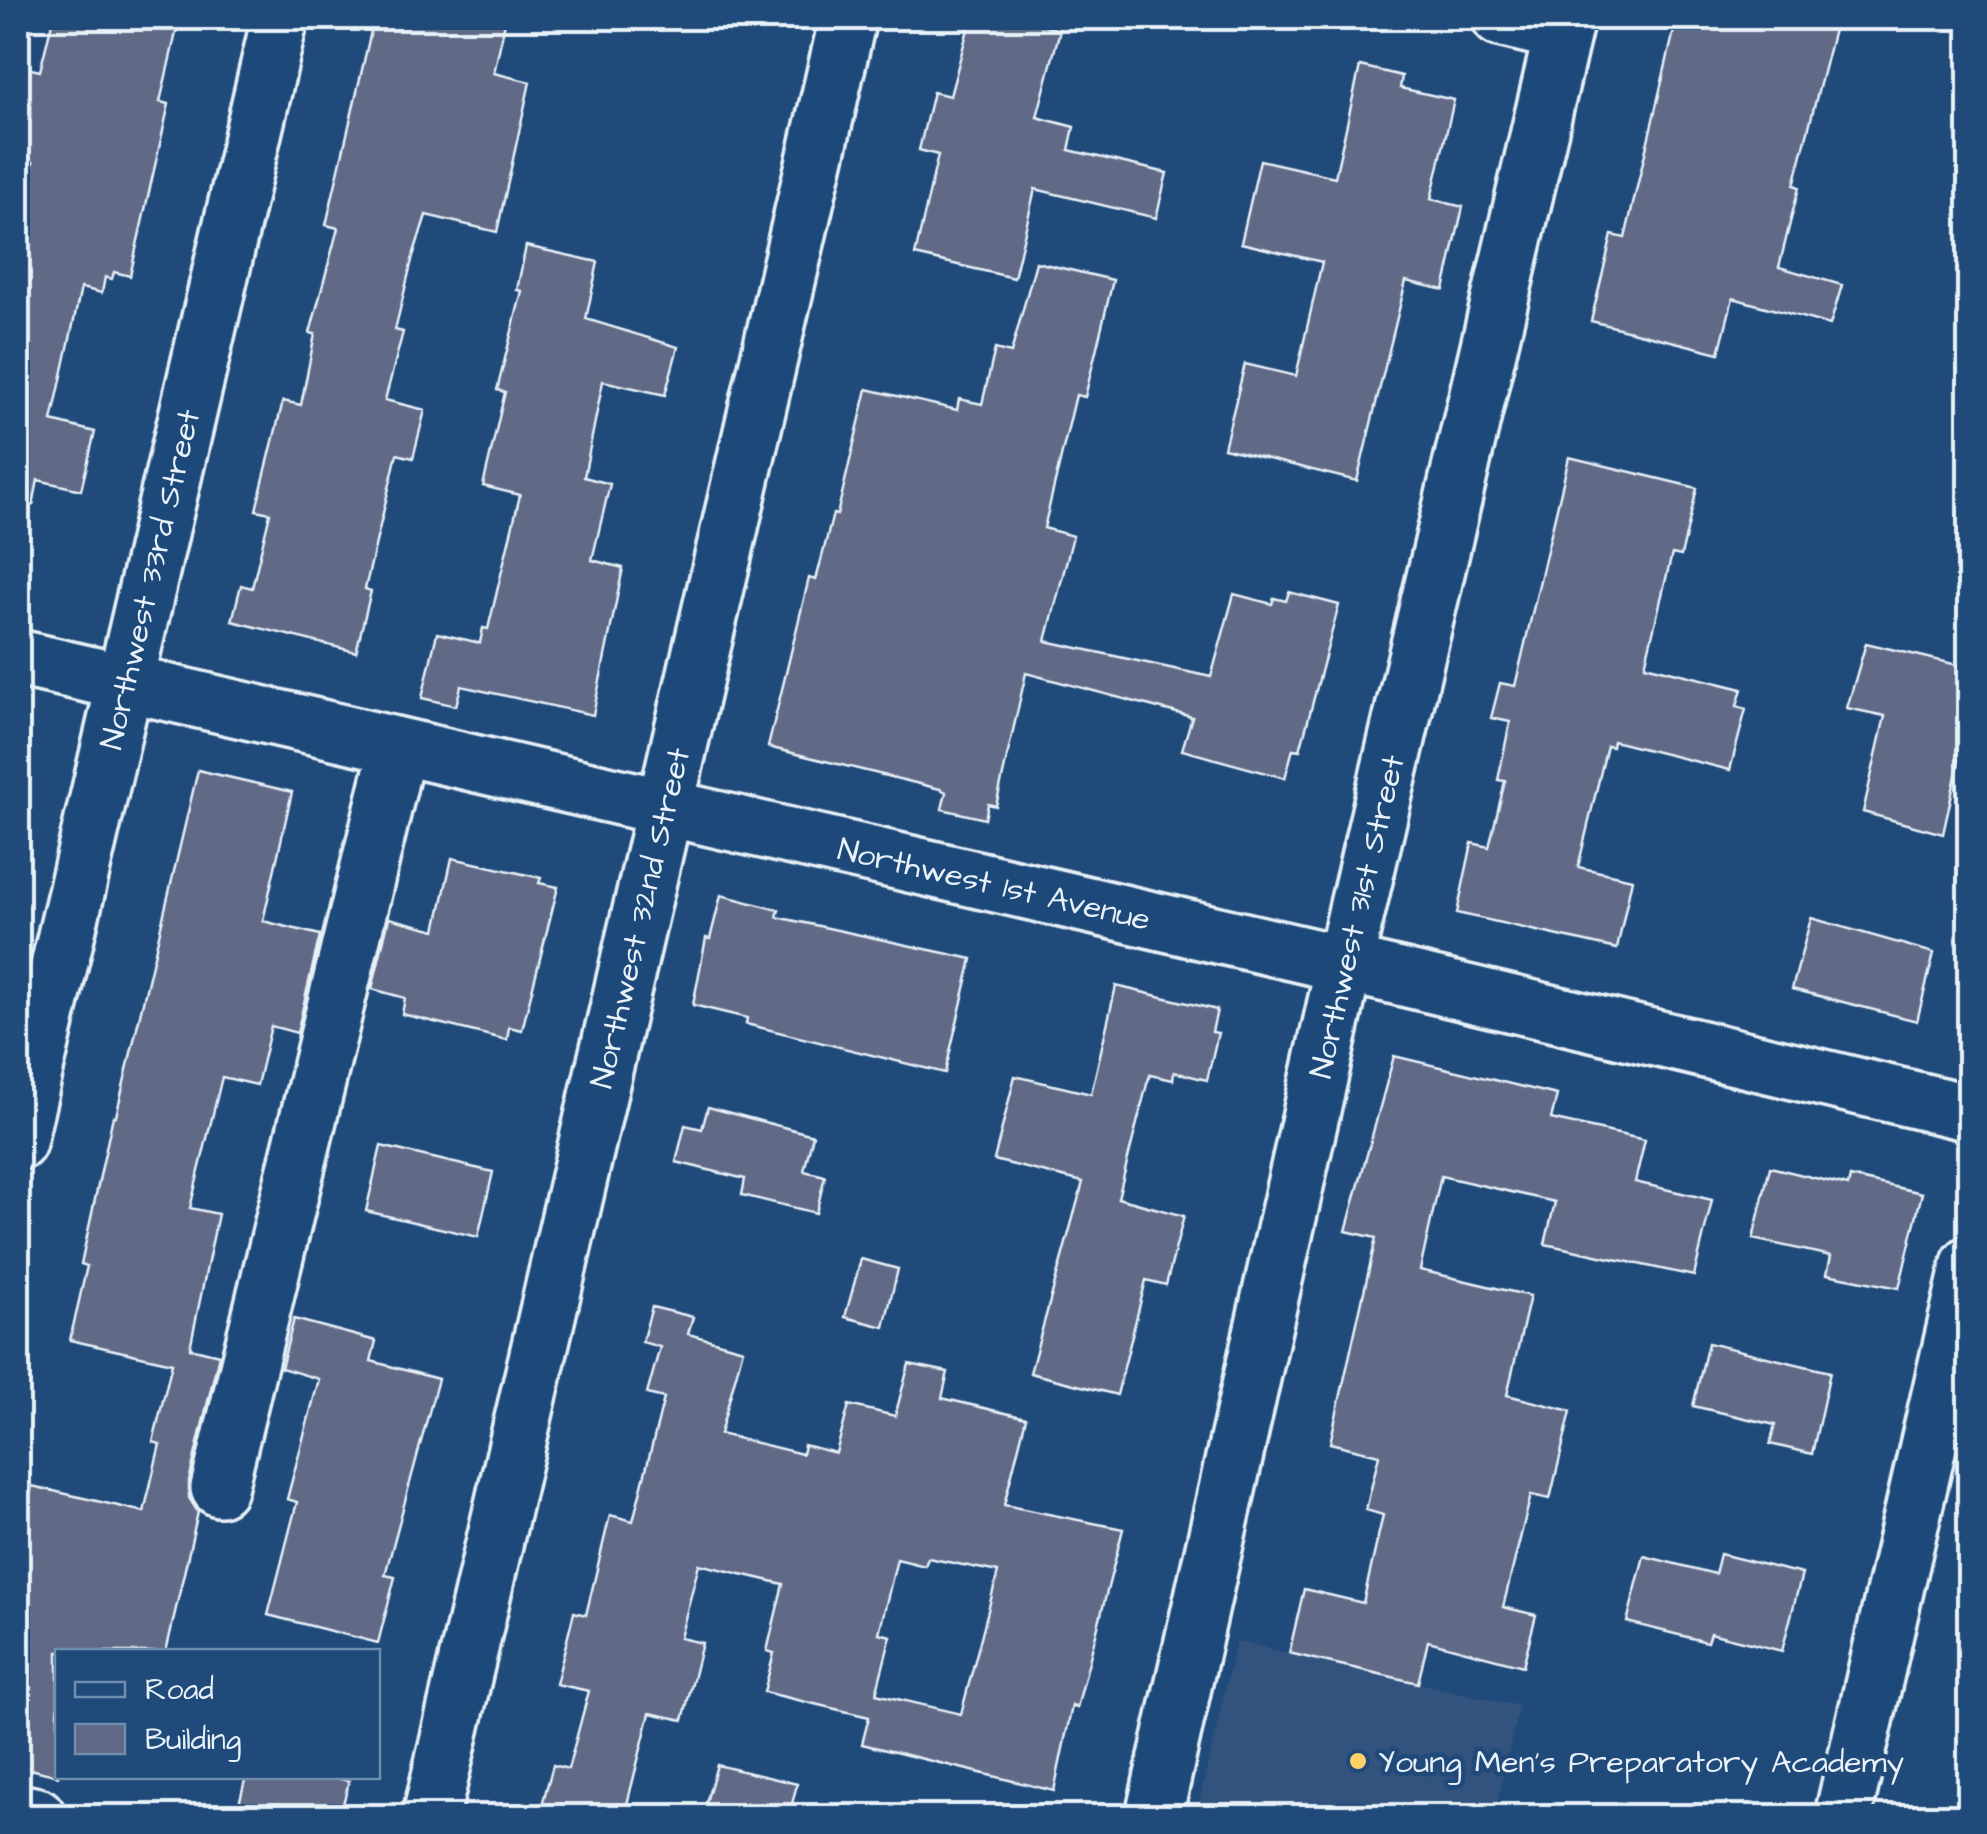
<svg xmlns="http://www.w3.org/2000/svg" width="1987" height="1834" viewBox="0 0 1987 1834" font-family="'Architects Daughter',sans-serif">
<rect width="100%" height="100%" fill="#1f4a7a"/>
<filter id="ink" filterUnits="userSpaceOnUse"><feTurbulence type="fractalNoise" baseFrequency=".01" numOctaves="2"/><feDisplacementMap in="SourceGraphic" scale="20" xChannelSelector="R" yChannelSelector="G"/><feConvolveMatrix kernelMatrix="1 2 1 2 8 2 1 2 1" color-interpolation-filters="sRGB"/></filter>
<g filter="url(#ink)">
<!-- built -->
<polygon fill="#33537e" points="1236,1641 1519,1706 1494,1816 1196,1816"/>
<!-- building -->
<g fill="#616986" stroke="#e8f1f8" stroke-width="2.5" fill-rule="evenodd">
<polygon points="53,18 151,18 178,24 160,102 169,104 130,276 114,272 112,279 105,277 102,293 81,288 52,421 95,432 81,490 38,480 33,505 18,503 18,271 29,223 21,222 33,162 22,160 29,132 18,130 18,66 40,71"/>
<polygon points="374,18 506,18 494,73 530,82 497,232 426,215 413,256 395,330 403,332 385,400 425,410 413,458 397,454 365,589 371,591 356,652 232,621 241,585 252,588 270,513 256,510 283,401 301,405 315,334 310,333 338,228 326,225"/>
<polygon points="971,18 1014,18 1060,30 1037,117 1074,127 1069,150 1167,173 1156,218 1035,189 1014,278 915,255 938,155 919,150 933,92 950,96"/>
<polygon points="1677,18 1837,18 1794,185 1799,187 1779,267 1842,285 1830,325 1733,298 1719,353 1591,321 1612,235 1625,238"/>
<polygon points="1360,66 1402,76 1400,88 1454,100 1431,199 1463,207 1444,290 1406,281 1357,481 1224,448 1245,364 1296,376 1322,262 1241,243 1260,160 1335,177"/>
<polygon points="526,246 598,262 586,319 678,347 665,395 603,381 584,477 610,484 592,560 623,568 593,715 461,686 456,706 422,698 437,633 480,643 483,628 488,629 520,495 483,486 505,392 497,390 522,291 517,290"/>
<polygon points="1036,262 1113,280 1085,397 1076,395 1044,528 1073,536 1046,641 1211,677 1234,594 1272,604 1274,598 1286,601 1289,592 1339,605 1300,750 1293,749 1285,778 1182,750 1192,717 1026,673 996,806 988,804 985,819 942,809 946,792 940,789 768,747 809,578 816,580 833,514 837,515 867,389 957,410 959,399 982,404 995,349 1011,353"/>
<polygon points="1569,457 1697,488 1681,556 1672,554 1645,665 1742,689 1737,706 1746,709 1730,770 1613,741 1612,747 1607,746 1578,867 1632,879 1617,949 1457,913 1472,843 1489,847 1505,781 1498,780 1510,722 1491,718 1500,683 1515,686"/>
<polygon points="1866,643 1970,668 1970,736 1965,735 1943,834 1863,812 1885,716 1847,708"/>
<polygon points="198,770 292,792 263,921 320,935 297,1033 271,1026 257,1085 222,1077 190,1208 218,1214 190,1348 219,1355 189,1481 189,1498 198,1512 166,1652 58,1652 58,1776 18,1766 18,1550 32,1486 144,1512 160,1444 153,1442 172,1363 70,1340 87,1266 81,1264 113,1116 116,1116"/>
<polygon points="452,858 541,878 539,883 558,887 522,1030 509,1027 507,1040 402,1014 405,998 372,989 389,918 436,930"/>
<polygon points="721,895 779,910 777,917 972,959 945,1073 746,1024 747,1018 693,1005 706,938 710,939"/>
<polygon points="1811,918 1934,953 1917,1021 1792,989"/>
<polygon points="1116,986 1217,1010 1212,1032 1218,1033 1207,1080 1174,1072 1173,1080 1150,1075 1147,1084 1118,1198 1184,1216 1166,1285 1146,1280 1117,1395 1030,1373 1083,1182 994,1160 1015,1076 1091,1094"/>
<polygon points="1394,1056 1557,1095 1551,1119 1645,1140 1635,1182 1712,1200 1694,1276 1545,1244 1555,1202 1441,1176 1420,1270 1530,1296 1507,1395 1571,1411 1550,1499 1531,1495 1503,1607 1536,1615 1523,1666 1428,1641 1418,1683 1289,1653 1304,1589 1363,1603 1383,1515 1366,1510 1379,1455 1330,1443 1376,1238 1346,1231"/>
<polygon points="708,1107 813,1135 804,1171 825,1176 816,1213 742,1195 745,1179 676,1162 685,1125 702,1129"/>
<polygon points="381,1146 493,1172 478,1237 366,1211"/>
<polygon points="1770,1167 1848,1186 1850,1177 1922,1193 1899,1288 1827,1274 1831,1256 1753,1239"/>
<polygon points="861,1259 898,1269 884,1327 845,1317"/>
<path d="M 652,1307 L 693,1317 L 688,1334 L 743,1349 L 720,1434 L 802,1454 L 804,1445 L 836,1453 L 849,1405 L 895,1416 L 909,1364 L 948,1372 L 942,1398 L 1026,1418 L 1004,1505 L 1123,1529 L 1077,1708 L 1072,1706 L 1054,1791 L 862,1744 L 869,1717 L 764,1692 L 774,1653 L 767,1651 L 783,1584 L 699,1564 L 680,1638 L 702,1643 L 683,1720 L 650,1713 L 624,1816 L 539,1816 L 553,1765 L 568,1769 L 589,1691 L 556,1684 L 574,1612 L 586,1615 L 610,1515 L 633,1521 L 664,1398 L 647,1394 L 660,1347 L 642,1342 ZM 928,1558 L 998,1572 L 961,1714 L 876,1694 L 891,1636 L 879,1633 L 897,1559 L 925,1566 Z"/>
<polygon points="294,1319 376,1341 371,1361 438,1379 385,1575 395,1577 378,1643 268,1615 297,1502 287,1499 319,1379 281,1368"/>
<polygon points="1708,1343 1830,1372 1812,1454 1770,1444 1775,1425 1693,1406"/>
<polygon points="1720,1554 1802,1574 1782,1651 1710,1633 1707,1642 1627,1622 1644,1556 1715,1574"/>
<polygon points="717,1765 797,1784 789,1816 702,1816"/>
<polygon points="246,1776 329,1776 349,1781 340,1816 236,1816"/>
</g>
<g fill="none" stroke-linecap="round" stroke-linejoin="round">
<defs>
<g id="minor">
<polyline points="1500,18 1562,33"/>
<path id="s1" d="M 18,658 L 1391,975 L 1970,1113"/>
<path id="s2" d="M 18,1142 L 280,18"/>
<polyline points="219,1488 398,747"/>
<polyline points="18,1812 37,1816"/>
<path id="s3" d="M 431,1816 L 848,18"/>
<path id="s4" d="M 1154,1816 L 1352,931 L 1566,18"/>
<polyline points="1843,1816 1970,1264"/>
</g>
</defs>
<!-- minor casing -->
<use href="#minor" stroke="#e8f1f8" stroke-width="62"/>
<!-- minor -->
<use href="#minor" stroke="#1f4a7a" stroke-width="55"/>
</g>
</g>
<!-- markers -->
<circle fill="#ffd166" stroke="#1f4a7a" stroke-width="4" cx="1358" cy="1761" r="10"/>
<g text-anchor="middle" stroke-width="9" stroke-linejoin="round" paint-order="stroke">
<!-- street labels -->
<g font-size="32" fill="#e8f1f8" stroke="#1f4a7a">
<text dy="11" stroke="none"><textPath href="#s2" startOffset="578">Northwest 33rd Street</textPath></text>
<text dy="11" stroke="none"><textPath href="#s1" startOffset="1002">Northwest 1st Avenue</textPath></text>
<text dy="11" stroke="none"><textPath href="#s4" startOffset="922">Northwest 31st Street</textPath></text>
<text dy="11" stroke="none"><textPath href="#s3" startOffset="922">Northwest 32nd Street</textPath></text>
</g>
<!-- poi labels -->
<g font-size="32" fill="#e8f1f8" stroke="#1f4a7a" text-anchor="start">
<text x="1378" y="1772">Young Men's Preparatory Academy</text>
</g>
</g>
<!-- margin -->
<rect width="1987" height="1834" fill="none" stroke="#1f4a7a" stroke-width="60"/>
<rect x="30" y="30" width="1927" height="1774" fill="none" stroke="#e8f1f8" stroke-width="4" filter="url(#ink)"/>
<!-- legend -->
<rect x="55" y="1649" width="325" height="130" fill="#1f4a7a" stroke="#6f8dac" stroke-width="2.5"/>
<rect x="75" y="1682" width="50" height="15" fill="#1f4a7a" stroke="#6f8dac" stroke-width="2.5"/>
<text x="145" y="1699" font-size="30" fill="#e8f1f8">Road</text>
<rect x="75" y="1724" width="50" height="30" fill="#616986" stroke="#6f8dac" stroke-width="2.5"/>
<text x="145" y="1749" font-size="30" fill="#e8f1f8">Building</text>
</svg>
